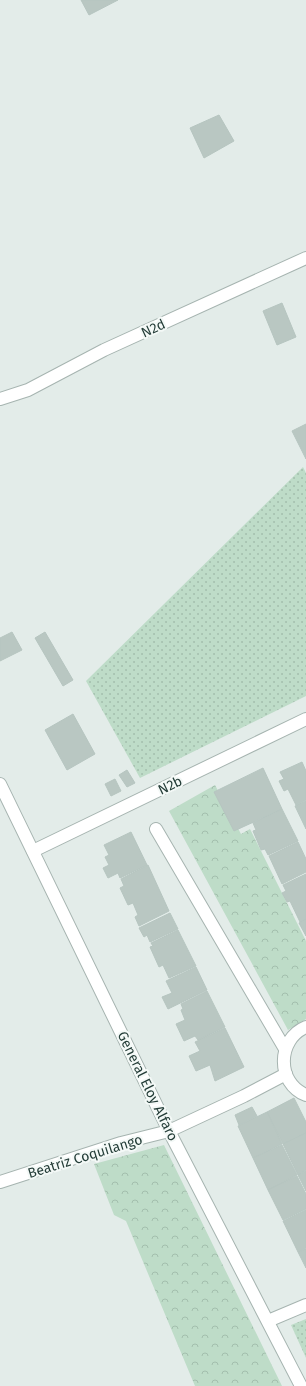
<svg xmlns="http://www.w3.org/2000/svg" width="306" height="1386" viewBox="0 0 306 1386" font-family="'Fira Sans',sans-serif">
<defs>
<pattern id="grass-dots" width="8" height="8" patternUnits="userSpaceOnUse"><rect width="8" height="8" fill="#bedcc8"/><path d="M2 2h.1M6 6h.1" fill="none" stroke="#a3bead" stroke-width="1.8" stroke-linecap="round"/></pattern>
<pattern id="forest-crowns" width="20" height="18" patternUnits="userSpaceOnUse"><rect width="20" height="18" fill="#bedcc8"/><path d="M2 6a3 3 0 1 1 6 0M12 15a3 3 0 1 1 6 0" fill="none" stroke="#a3bead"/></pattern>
</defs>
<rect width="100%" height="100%" fill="#e3ece9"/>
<!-- grass -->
<g fill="url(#grass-dots)">
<polygon points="303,467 306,473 306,696 140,778 86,681"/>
<polygon points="306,1319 306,1358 291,1325"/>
</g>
<!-- forest -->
<g fill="url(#forest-crowns)">
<polygon points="215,785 241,834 250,829 306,941 306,1019 288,1030 169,811"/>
<polygon points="164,1145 282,1386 195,1386 126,1221 114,1215 94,1164"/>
</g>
<!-- building -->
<g fill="#b9c7c2" stroke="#b6c5c0">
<polygon points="81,0 118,0 89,15"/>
<polygon points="219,115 234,141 204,158 190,128"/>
<polygon points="282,303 296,337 277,345 263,311"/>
<polygon points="306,424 306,459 292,431"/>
<polygon points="12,632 22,650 0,661 0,638"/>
<polygon points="45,632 73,680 63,686 35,638"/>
<polygon points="73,714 95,754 67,770 45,730"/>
<polygon points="302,762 306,771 306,800 296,805 288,789 284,791 279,781 284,779 280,772"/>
<polygon points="263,768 282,809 234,831 214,792"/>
<polygon points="127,770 135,783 127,787 119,775"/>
<polygon points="115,779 121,791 111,796 105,784"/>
<polygon points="306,801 306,829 295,806"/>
<polygon points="282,809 298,841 268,855 265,849 261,850 253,831 256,830 253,823"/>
<polygon points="131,832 147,865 120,878 118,873 108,878 103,868 109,865 105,857 109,855 104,845"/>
<polygon points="298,842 306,859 306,872 282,884 269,856"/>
<polygon points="148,865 169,911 139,926 135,917 138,915 133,903 128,905 120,888 124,886 121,879"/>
<polygon points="306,874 306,919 300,922 290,901 287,902 282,893 286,891 283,885"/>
<polygon points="170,913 178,929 150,942 147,935 144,937 139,928"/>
<polygon points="306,919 306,936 299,923"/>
<polygon points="178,930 196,966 169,978 163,965 159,967 150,947 153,946 151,943"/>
<polygon points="196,967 207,990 168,1009 162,997 172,993 166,981"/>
<polygon points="207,991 225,1027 198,1040 195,1036 184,1041 176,1024 185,1020 181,1010 183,1009 181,1004"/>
<polygon points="225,1028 244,1067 215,1081 210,1065 196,1071 189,1056 200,1051 195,1042"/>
<polygon points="294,1098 306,1122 306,1133 283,1144 267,1112"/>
<polygon points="252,1107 257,1116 239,1125 235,1115"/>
<polygon points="267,1112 282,1144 253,1158 238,1126"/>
<polygon points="306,1133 306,1170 298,1175 283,1144"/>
<polygon points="282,1145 297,1175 268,1190 253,1158"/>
<polygon points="306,1171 306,1191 298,1175"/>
<polygon points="297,1176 306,1194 306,1209 283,1220 268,1190"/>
<polygon points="306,1210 306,1248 298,1252 283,1221"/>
<polygon points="306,1249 306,1268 298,1252"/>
</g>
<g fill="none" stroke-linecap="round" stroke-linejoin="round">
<defs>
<polyline id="lane" points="268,1321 306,1305"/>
<g id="street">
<polyline points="0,399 28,390 104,350 306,258"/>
<polyline points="0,784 169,1131 301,1386"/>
<polyline points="156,829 285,1049"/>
<polyline points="33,851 306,719"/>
<path d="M 306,1027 C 277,1039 276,1083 306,1095"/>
<polyline points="0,1182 121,1143 169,1131 244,1096 286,1074"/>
</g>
</defs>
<!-- lane casing -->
<use href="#lane" stroke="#a6b4b0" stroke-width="14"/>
<!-- street casing -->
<use href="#street" stroke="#a6b4b0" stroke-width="14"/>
<!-- lane -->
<use href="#lane" stroke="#fff" stroke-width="12"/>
<!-- street -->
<use href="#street" stroke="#fff" stroke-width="12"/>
</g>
<g text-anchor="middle" stroke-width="4" stroke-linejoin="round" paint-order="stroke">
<!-- street labels -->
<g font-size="14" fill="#243d38" stroke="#f4f9f7">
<text transform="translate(153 328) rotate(-25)" y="5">N2d</text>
<text transform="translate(170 785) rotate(-26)" y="5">N2b</text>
<text transform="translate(148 1086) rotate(64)" y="5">General Eloy Alfaro</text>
<text transform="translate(85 1156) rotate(-17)" y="5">Beatriz Coquilango</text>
</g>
</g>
</svg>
